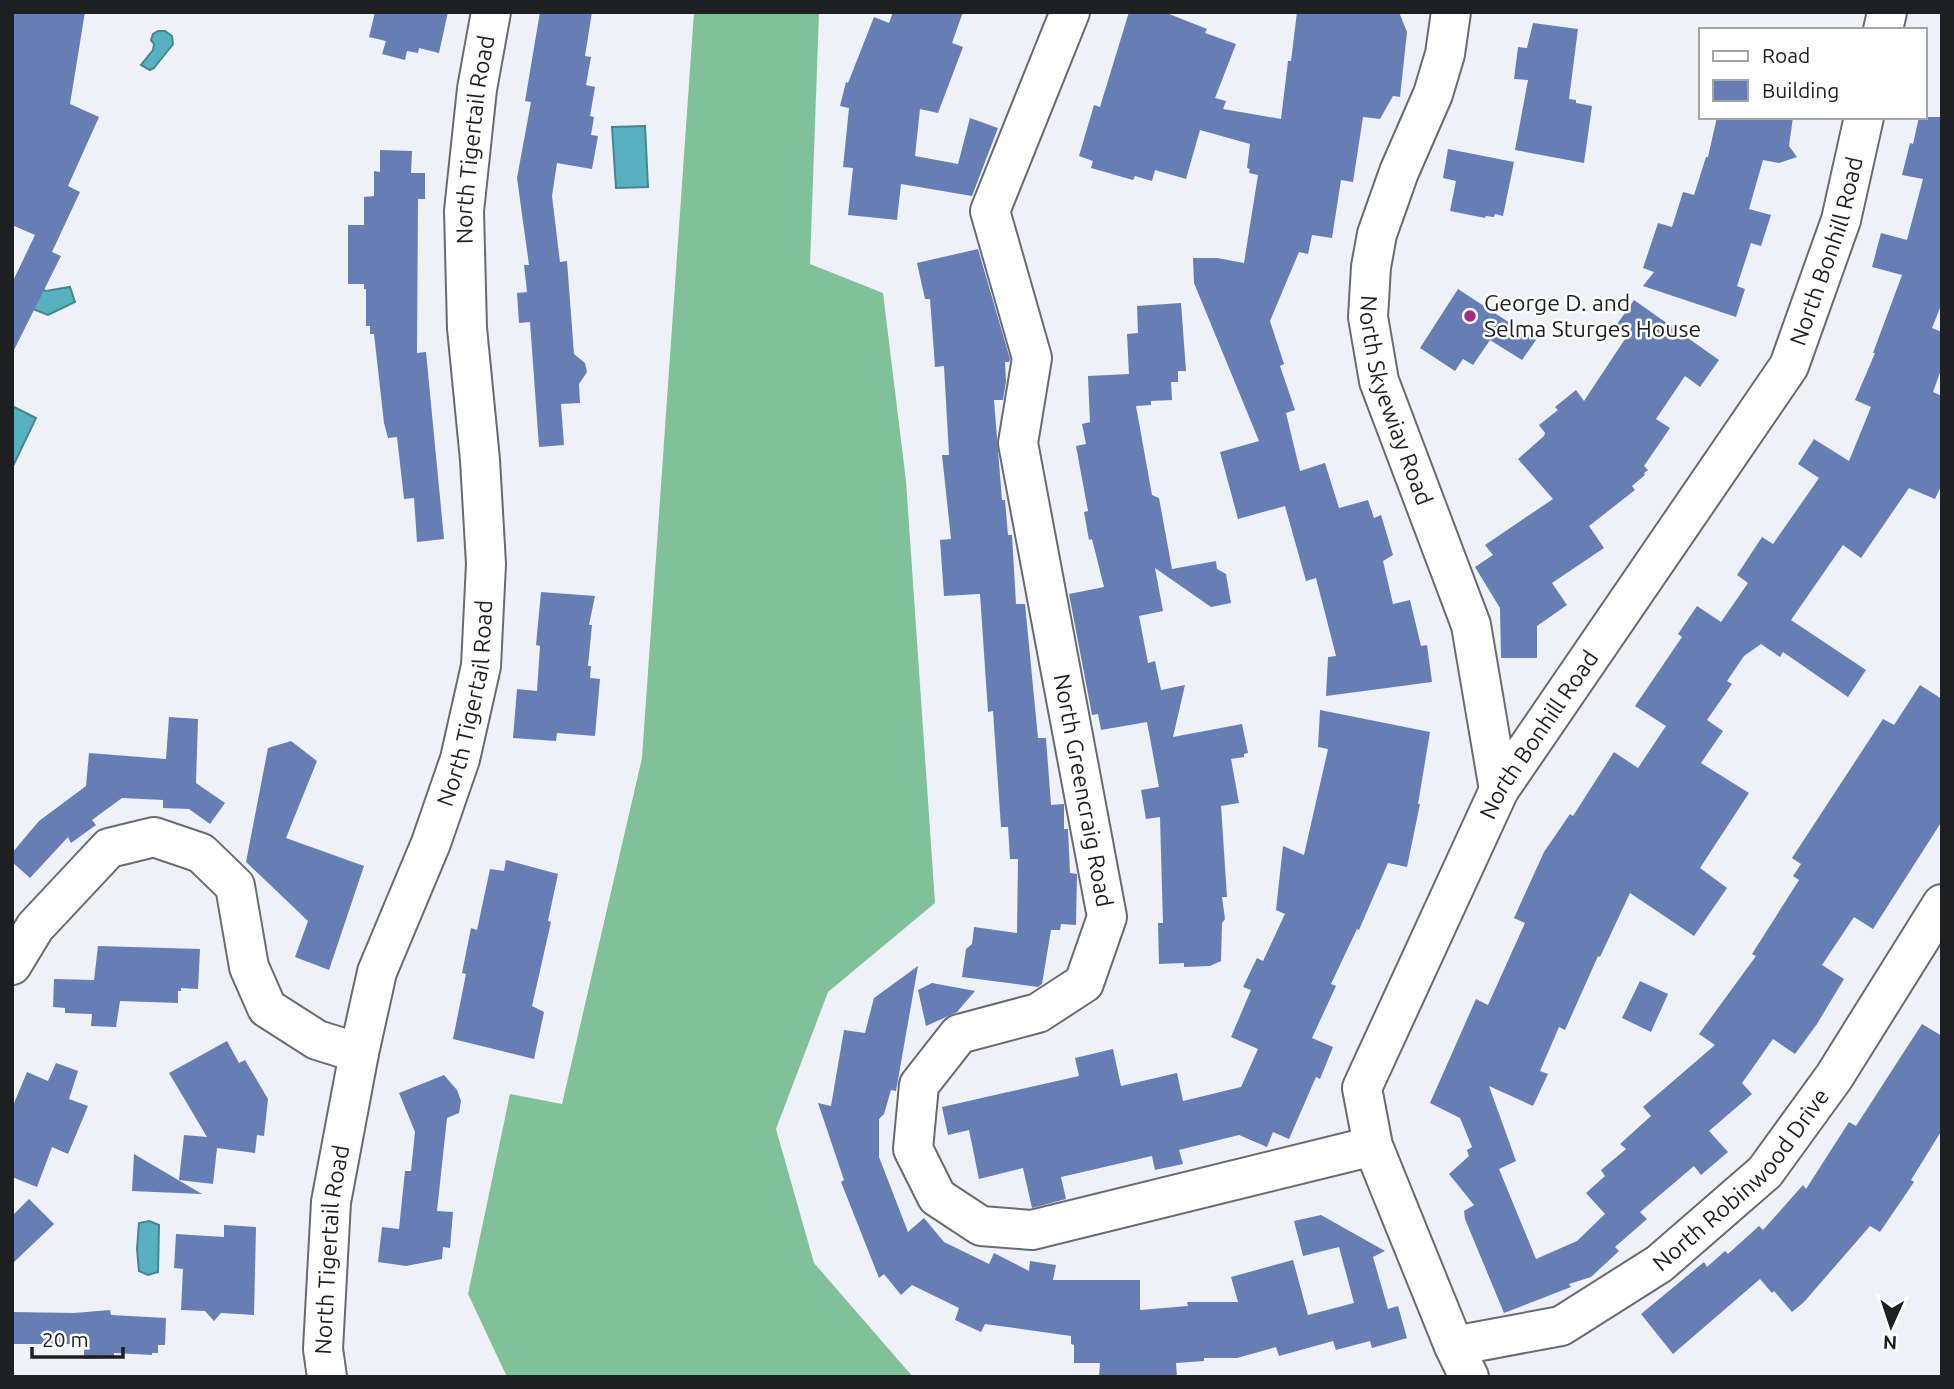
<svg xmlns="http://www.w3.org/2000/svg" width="1954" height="1389" viewBox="0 0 1954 1389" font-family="Ubuntu,sans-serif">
<rect width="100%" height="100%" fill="#eef1f7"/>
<!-- forest -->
<polygon fill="#80c199" points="694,12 819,12 810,264 883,293 906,481 935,903 828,992 776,1129 814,1263 913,1377 507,1377 468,1294 510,1094 562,1104 642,758"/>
<!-- water -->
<g fill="#58b1c0" stroke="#478590" stroke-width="2">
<polygon points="158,31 165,31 172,36 173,44 154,68 150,70 141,65 153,50 154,44 151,40 153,34"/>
<polygon points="645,126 648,187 616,188 612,127"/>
<polygon points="34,286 46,291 70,287 75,302 48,315 25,306"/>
<polygon points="12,406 36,418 14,464 12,462"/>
<polygon points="149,1221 159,1225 158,1272 148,1275 139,1271 137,1249 139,1223"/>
</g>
<!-- building -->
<g fill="#667eb4">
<polygon points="12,12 85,12 70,104 99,117 68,186 80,192 52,252 61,256 12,354 12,283 35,235 12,225"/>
<polygon points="375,12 448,12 439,53 419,48 418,53 407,51 405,60 382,54 386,41 369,37"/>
<polygon points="540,12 592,12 585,56 591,57 586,85 595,87 590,116 594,117 591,135 598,136 592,169 557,163 552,196 560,262 567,261 574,354 585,363 587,372 579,384 580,403 561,404 564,445 539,447 530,322 519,323 517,293 527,292 524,265 529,265 517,178 531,102 525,101"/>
<polygon points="893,12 963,12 952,43 963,47 938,113 920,109 915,156 958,164 970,118 998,128 972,196 901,184 897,220 848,215 853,168 843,167 849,108 840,106 846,82 848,83 874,17 889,23"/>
<polygon points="1129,12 1164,12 1207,29 1205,33 1236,44 1215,98 1226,101 1223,109 1281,119 1288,61 1291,61 1297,12 1399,12 1407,32 1400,97 1393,96 1380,119 1363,117 1353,182 1341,180 1332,238 1312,235 1308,254 1299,252 1270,321 1284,364 1280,366 1295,410 1286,413 1300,471 1325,463 1339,508 1368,500 1374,518 1381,515 1393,555 1383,561 1393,604 1410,600 1421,646 1427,645 1432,682 1326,696 1328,657 1336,656 1316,578 1306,581 1285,506 1238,519 1220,452 1259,441 1194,283 1193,258 1217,258 1244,263 1258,175 1249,173 1250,169 1247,168 1250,144 1200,130 1186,179 1155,170 1152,181 1135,176 1133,180 1091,168 1093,161 1079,156 1094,105 1100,107"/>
<polygon points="1533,23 1578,29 1569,99 1576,100 1576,103 1592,106 1584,163 1515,150 1528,80 1514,79 1518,47 1527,48"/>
<polygon points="1717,117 1793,117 1789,146 1797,157 1779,163 1763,160 1749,209 1771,215 1761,246 1751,243 1737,286 1745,289 1736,317 1643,286 1654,272 1643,268 1658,223 1672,227 1683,192 1694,195 1706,157 1708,157"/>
<polygon points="1919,117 1942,117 1942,303 1932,328 1942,332 1942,367 1933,392 1942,396 1942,484 1935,499 1909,488 1861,558 1843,545 1791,620 1866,670 1848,697 1783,652 1780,657 1761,644 1744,656 1727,681 1732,684 1707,720 1723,731 1701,763 1749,793 1700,868 1727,888 1694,936 1630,893 1600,957 1598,956 1565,1030 1559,1027 1540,1071 1548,1074 1533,1106 1489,1086 1516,1161 1499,1169 1536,1259 1577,1241 1605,1214 1586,1193 1605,1176 1601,1170 1626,1149 1620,1144 1651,1116 1643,1107 1715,1045 1699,1034 1756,956 1752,954 1799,880 1793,876 1801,864 1792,858 1883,719 1894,725 1920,685 1942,699 1942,821 1873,929 1854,917 1822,965 1844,979 1817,1024 1795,1054 1773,1039 1742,1083 1752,1094 1709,1131 1728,1152 1701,1175 1694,1166 1640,1212 1647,1219 1615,1247 1619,1251 1591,1277 1569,1284 1571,1287 1504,1313 1465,1219 1464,1211 1474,1205 1449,1174 1469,1156 1467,1150 1472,1147 1460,1118 1430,1103 1476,999 1488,1005 1525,923 1514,918 1544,852 1570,814 1573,816 1614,752 1638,768 1666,726 1635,706 1682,637 1678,634 1697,606 1721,622 1748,583 1737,575 1762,537 1773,544 1819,478 1798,464 1814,439 1849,461 1871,407 1855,400 1875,353 1873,353 1902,275 1872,267 1881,233 1907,240 1923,179 1902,175 1910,143 1913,144"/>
<polygon points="1448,149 1514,162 1503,216 1495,214 1494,217 1486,216 1485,218 1450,211 1456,181 1443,178"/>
<polygon points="380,150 412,151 411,173 425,173 425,199 418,199 417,353 426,352 444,539 417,542 414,498 404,499 397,437 388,438 384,423 374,334 370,334 370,326 366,326 366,289 364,289 364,284 348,284 348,225 364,225 364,197 374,196 374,171 380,172"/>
<polygon points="978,249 1010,359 1009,362 1005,362 1006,382 1003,400 994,400 1002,500 1005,500 1008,535 1012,535 1016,604 1025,604 1038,738 1046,738 1051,805 1064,804 1064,829 1068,829 1070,873 1077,874 1076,925 1061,924 1060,930 1051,930 1042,984 1038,987 962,977 966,949 972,944 974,927 1017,933 1018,859 1010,859 1008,827 1001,827 993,711 988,712 980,594 944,596 940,540 951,539 942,455 949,455 944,366 935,367 930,299 925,299 917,263"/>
<polygon points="1458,289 1536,340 1522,360 1490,340 1473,365 1463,359 1455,371 1420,348"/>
<polygon points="1634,300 1719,360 1700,387 1685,376 1656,419 1670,428 1644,466 1648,470 1644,473 1645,475 1632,486 1635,490 1589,526 1604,548 1552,583 1567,605 1537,626 1537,658 1501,658 1500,608 1475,567 1493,555 1485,545 1553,499 1518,459 1544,436 1545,433 1539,425 1558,410 1555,407 1576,390 1584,401 1627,336 1615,327"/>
<polygon points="1181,303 1186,371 1178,371 1178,382 1171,382 1172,400 1151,401 1151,405 1136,406 1152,495 1159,498 1172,569 1216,561 1217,569 1226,574 1231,603 1211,607 1155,568 1163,611 1139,616 1148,663 1155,661 1161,690 1185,685 1173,737 1242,724 1248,753 1244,754 1244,757 1231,759 1239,803 1221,806 1227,897 1222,897 1225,919 1222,923 1221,961 1210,966 1184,967 1184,963 1159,964 1158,923 1163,923 1160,817 1146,819 1141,790 1159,787 1147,722 1101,730 1098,714 1092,715 1069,594 1104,587 1092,539 1089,540 1084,512 1088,511 1076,446 1086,444 1082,424 1090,422 1088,376 1129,374 1127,334 1138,333 1137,306"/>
<polygon points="541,592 595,596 589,625 592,625 588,666 591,666 590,678 600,679 595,736 557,733 556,741 513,738 517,689 537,691 540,646 536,645"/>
<polygon points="1320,710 1430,732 1418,804 1420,804 1407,867 1388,863 1359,930 1357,929 1331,984 1336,986 1312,1038 1333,1047 1320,1079 1316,1077 1289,1139 1273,1132 1267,1147 1239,1135 1179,1150 1183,1164 1155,1170 1152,1156 1061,1177 1066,1199 1032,1208 1023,1168 979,1179 969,1130 948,1135 942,1107 1079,1076 1075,1058 1113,1049 1121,1086 1177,1073 1183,1101 1241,1087 1258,1049 1231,1037 1251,990 1243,987 1257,958 1263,961 1285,914 1276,910 1283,846 1304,855 1328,749 1318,747"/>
<polygon points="169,717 198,719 196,783 225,803 210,824 189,809 163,808 163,800 122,798 92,820 96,825 71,843 68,837 30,878 12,862 12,853 39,821 86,786 89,753 166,759"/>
<polygon points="291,741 317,761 286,838 364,866 329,970 295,957 308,921 246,862 268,748"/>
<polygon points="506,860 558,874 548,921 551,922 532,1006 544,1012 534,1059 453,1039 466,974 462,973 471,928 477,930 490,869 504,871"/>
<polygon points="98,946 200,949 198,989 181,988 181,991 178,991 178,1003 120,1001 116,1027 91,1026 92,1014 65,1013 65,1008 53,1007 54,979 94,980"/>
<polygon points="918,966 896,1091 891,1090 884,1114 879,1119 879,1157 908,1232 924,1218 944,1242 989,1264 994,1253 1029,1271 1030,1261 1056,1265 1053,1280 1140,1280 1140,1310 1188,1306 1187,1302 1238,1302 1231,1277 1293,1260 1308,1315 1354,1303 1339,1247 1303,1256 1294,1221 1321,1215 1385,1251 1373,1257 1388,1309 1398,1306 1407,1338 1372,1348 1370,1341 1336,1350 1333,1341 1279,1356 1276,1347 1237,1358 1204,1358 1204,1361 1176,1363 1177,1377 1099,1377 1100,1363 1074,1363 1074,1345 1071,1344 1071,1336 985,1324 981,1332 955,1320 959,1308 912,1285 901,1295 884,1274 879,1278 841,1182 844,1180 818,1103 831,1106 844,1030 865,1033 874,998"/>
<polygon points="1640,981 1668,994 1651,1032 1622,1018"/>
<polygon points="932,983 975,991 957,1012 926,1026 918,990"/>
<polygon points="1922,1024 1942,1036 1942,1130 1911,1180 1914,1182 1880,1232 1870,1226 1804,1302 1792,1312 1774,1291 1772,1293 1760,1279 1673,1354 1641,1314 1704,1262 1707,1267 1725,1251 1728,1254 1759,1226 1763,1230 1803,1185 1806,1189 1849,1122 1856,1126"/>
<polygon points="227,1041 239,1063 245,1060 268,1099 264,1136 257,1135 255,1153 217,1148 213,1184 179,1180 184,1135 207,1137 169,1073"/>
<polygon points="56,1063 78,1071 69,1099 88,1106 68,1154 52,1147 37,1187 12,1177 12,1108 27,1072 48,1081"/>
<polygon points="444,1075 457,1090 461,1101 459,1113 447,1118 437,1211 453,1212 450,1248 443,1247 442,1259 406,1266 378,1262 382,1227 399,1229 405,1171 411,1171 415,1132 399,1093"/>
<polygon points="134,1154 202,1194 132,1191"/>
<polygon points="29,1199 54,1224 12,1264 12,1216"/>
<polygon points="224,1225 256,1227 254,1315 221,1313 214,1321 205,1311 181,1310 183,1269 174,1268 176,1234 224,1237"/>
<polygon points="110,1310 111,1315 166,1318 165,1345 158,1345 158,1353 152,1353 152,1355 114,1353 114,1358 84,1359 84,1344 12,1344 12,1312 74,1313"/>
</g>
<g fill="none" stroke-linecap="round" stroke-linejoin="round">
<defs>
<g id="minor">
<path id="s1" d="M 1070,12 L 990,211 L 1032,358 L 1018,443 L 1107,917 L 1084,983 L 1038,1013 L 959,1034 L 919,1085 L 913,1149 L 937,1197 L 981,1226 L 1032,1230 L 1373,1146"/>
<path id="s2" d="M 1451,12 L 1445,54 L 1433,94 L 1399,172 L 1377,234 L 1371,267 L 1368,317 L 1379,381 L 1471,625 L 1499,790"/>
<polyline points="1883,30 1887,12"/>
<polyline points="12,965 35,927 109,848 154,837 201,853 235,886 249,967 267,1008 317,1040 359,1053"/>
<path id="s3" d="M 1454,1346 L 1561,1326 L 1659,1264 L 1765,1172 L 1834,1077 L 1942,904"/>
<path id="s4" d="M 327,1377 L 323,1349 L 331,1202 L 359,1053 L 377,972 L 431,843 L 460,759 L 481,666 L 486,564 L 480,460 L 467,328 L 464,211 L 477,89 L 491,12"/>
<path id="s5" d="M 1469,1377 L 1454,1346 L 1373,1146 L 1362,1088 L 1499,790 L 1789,366 L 1841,220 L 1864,117"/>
</g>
</defs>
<!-- minor casing -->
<use href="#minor" stroke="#686b70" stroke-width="42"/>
<!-- minor -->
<use href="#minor" stroke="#fff" stroke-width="38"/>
</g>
<!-- markers -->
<circle fill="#a12b84" stroke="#fefefe" stroke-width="2.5" cx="1470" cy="316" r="7"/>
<g text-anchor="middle" stroke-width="5" stroke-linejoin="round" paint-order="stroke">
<!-- street labels -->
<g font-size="23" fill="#1e1f21" stroke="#fefefe">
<text dy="8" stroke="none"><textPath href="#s4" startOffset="1262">North Tigertail Road</textPath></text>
<text dy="8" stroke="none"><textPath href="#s5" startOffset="1272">North Bonhill Road</textPath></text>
<text dy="8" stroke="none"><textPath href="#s2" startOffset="406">North Skyewiay Road</textPath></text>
<text dy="8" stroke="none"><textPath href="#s4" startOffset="695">North Tigertail Road</textPath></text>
<text dy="8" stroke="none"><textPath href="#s5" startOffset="705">North Bonhill Road</textPath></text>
<text dy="8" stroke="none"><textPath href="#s1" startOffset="807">North Greencraig Road</textPath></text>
<text dy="8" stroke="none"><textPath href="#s3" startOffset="343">North Robinwood Drive</textPath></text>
<text dy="8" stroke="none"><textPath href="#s4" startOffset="128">North Tigertail Road</textPath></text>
</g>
<!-- poi labels -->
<g font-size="23" fill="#1e1f21" stroke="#fefefe" text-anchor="start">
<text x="1484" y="311">George D. and<tspan x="1484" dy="26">Selma Sturges House</tspan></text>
</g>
</g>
<!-- border -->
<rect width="1954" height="1389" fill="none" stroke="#1e1f21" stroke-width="28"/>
<!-- legend -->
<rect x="1699" y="28" width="228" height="91" fill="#fefefe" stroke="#a4a5a6" stroke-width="2"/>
<rect x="1713" y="51" width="35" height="10" fill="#ffffff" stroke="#a4a5a6" stroke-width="2"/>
<text x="1762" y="63" font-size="21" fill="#1e1f21">Road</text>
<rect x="1713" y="80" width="35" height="21" fill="#667eb4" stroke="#a4a5a6" stroke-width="2"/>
<text x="1762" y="98" font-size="21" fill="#1e1f21">Building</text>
<!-- north arrow -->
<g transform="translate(1891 1326) rotate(183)" stroke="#fefefe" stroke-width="5" paint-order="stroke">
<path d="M0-5L12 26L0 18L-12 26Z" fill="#1e1f21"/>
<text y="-10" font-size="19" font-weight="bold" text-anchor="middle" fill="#1e1f21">N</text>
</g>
<!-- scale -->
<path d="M32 1347v10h91v-10" fill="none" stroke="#1e1f21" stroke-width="3.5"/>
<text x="42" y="1347" font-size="21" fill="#1e1f21" stroke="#fefefe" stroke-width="5" paint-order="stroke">20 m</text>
</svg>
